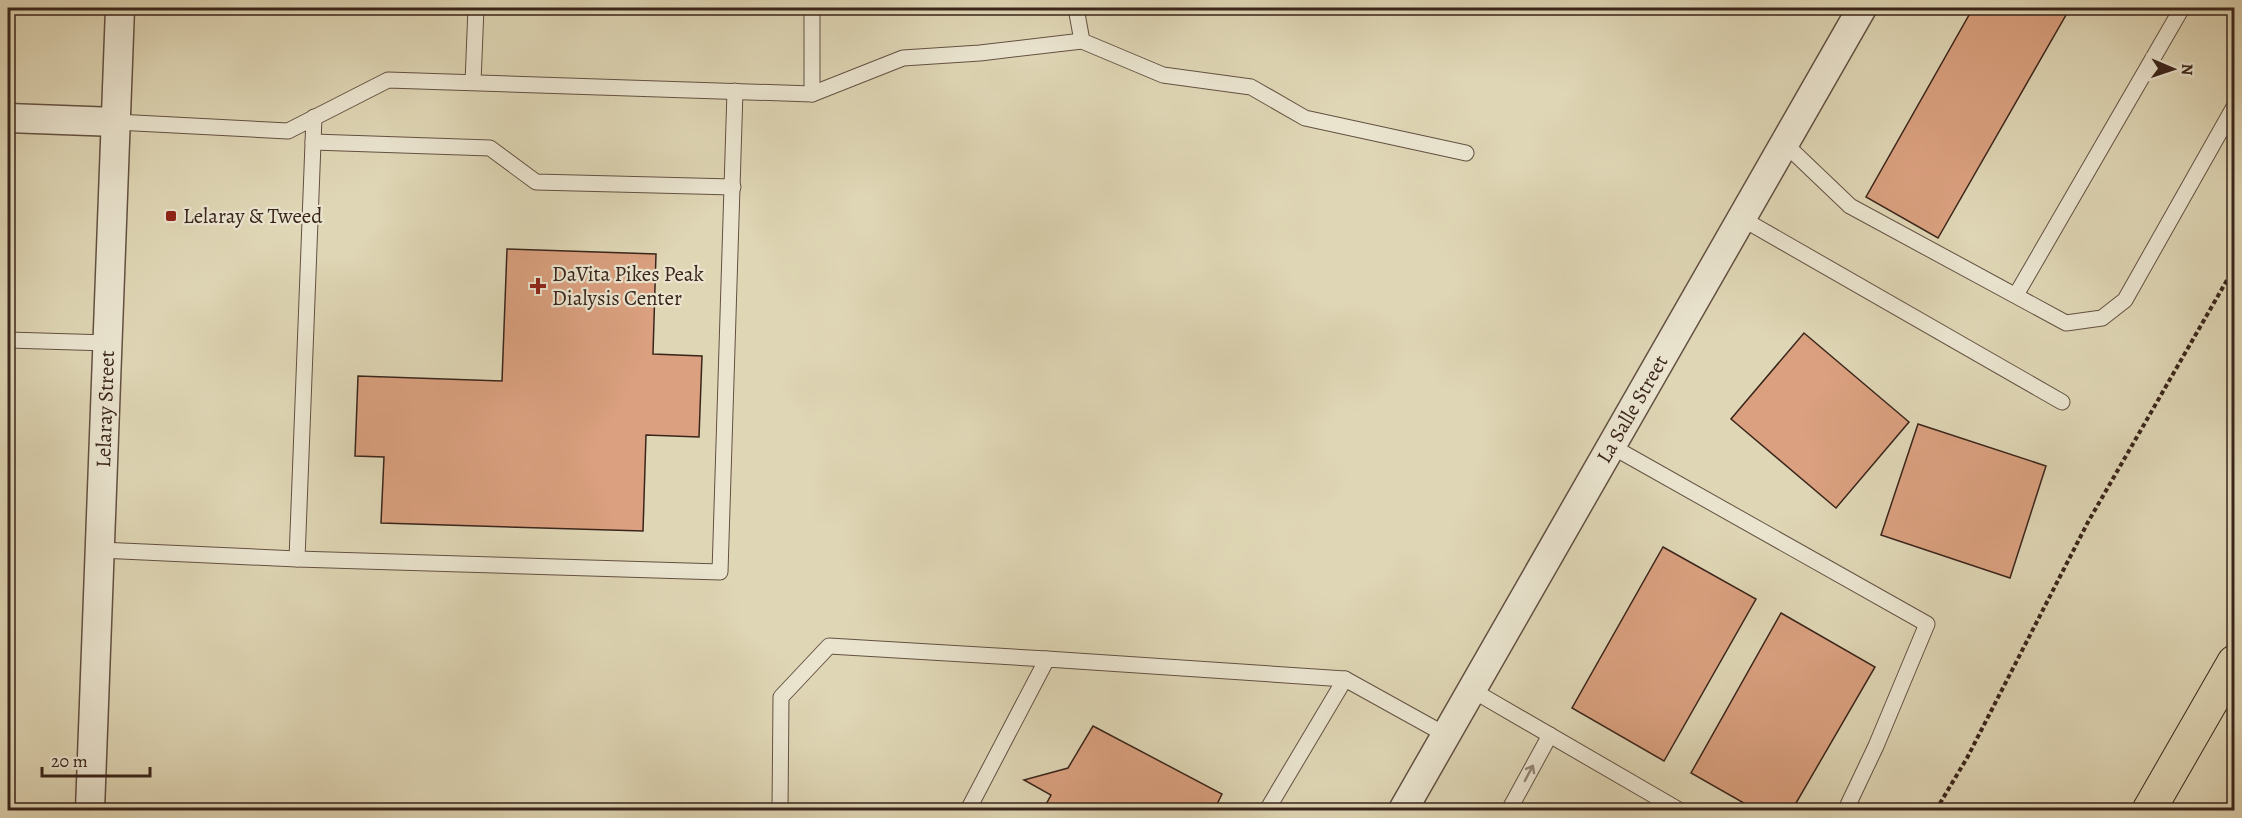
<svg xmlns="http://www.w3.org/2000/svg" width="2242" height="818" viewBox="0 0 2242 818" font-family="Alegreya,serif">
<rect width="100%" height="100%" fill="#dfd6b5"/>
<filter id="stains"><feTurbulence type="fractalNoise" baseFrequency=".00333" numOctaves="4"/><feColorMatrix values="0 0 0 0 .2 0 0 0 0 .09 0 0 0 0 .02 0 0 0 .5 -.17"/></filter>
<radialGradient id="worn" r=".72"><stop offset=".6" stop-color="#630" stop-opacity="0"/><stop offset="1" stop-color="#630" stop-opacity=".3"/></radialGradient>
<!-- building -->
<g fill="#daa07f" stroke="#3a251b" stroke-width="1.5">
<rect x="8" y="8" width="6" height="30"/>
<polygon points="1508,8 1556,8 1556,13 1508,12"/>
<polygon points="1973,8 2070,8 1938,238 1866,197"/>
<polygon points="8,197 13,197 8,317"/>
<polygon points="507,249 656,254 653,354 702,356 699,437 646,435 643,531 381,523 384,457 355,456 358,376 502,381"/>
<polygon points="1804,333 1909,422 1836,508 1731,419"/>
<polygon points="8,378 11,378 8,469"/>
<polygon points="1918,424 2046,466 2010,578 1881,535"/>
<polygon points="1663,547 1756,599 1664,761 1572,708"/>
<polygon points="1781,613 1875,667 1792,810 1756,810 1691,773"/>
<polygon points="1093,726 1222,794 1214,810 1043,810 1051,795 1024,780 1068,768"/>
</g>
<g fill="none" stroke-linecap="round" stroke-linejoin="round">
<defs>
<g id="lane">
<polyline points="1076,8 1082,41 1163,75 1251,87 1305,118 1466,153"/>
<polyline points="473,82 476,8"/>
<polyline points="812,94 812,8"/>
<polyline points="116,122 288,131 388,80 812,94 903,58 980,53 1082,41"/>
<polyline points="313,142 490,148 536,182 733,187"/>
<polyline points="1784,143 1850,206 2066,323 2102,318 2125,300 2234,107"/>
<polyline points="1741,218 2062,402"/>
<polyline points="2016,295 2182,8"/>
<polyline points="8,340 108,343"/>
<polyline points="1611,446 1927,624 1876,746 1848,805"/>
<polyline points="100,550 297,559 314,117"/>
<polyline points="297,559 720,572 735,91"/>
<polyline points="1472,690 1679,810"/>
<polyline points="780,810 781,697 829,646 1047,659"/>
<polyline points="968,810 1047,659 1345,679 1446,735"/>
<polyline points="1267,810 1345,679"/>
<polyline points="1509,810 1550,735"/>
</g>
<g id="street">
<polyline points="8,118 116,122"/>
<polyline points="90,810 120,8"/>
<polyline points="1403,810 1862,8"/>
</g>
<polyline id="primary" points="2149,810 2234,662"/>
</defs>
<!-- lane casing -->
<use href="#lane" stroke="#635142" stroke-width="17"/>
<!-- street casing -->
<use href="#street" stroke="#635142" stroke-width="31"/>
<!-- primary casing -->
<use href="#primary" stroke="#3a251b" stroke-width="35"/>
<!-- path -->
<polyline stroke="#3a251b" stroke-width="4" stroke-dasharray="4.5 3" stroke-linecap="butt" points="1936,810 1967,758 2088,522 2234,268"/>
<!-- lane -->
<use href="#lane" stroke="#eae4cf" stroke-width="15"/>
<!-- street -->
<use href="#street" stroke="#eae4cf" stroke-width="28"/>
<!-- primary -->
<use href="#primary" stroke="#dfd6b5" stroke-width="33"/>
</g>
<!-- one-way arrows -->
<defs><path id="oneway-shaft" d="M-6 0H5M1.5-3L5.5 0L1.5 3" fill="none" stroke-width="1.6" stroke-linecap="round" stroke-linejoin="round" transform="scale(1.5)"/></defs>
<use stroke="#928475" href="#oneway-shaft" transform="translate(1529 773) rotate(-62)"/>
<!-- markers -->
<g fill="#8f2418" stroke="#eae4cf" stroke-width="2">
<rect x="165" y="210" width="12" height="12" rx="3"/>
<path d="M535 277h6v6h6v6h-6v6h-6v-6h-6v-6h6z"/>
</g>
<g text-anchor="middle" stroke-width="4.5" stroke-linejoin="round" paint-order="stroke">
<!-- poi labels -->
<g font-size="21" fill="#3a251b" stroke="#eae4cf" text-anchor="start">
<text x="183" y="223">Lelaray &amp; Tweed</text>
<text x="552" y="281">DaVita Pikes Peak<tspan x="552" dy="24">Dialysis Center</tspan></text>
</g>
<!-- street labels -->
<g font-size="21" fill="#3a251b" stroke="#eae4cf">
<text transform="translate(105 409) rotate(-88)" y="7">Lelaray Street</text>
<text transform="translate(1632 409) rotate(-60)" y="7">La Salle Street</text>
</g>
</g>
<!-- margin -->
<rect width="2242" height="818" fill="none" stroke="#dfd6b5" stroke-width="30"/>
<rect x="9" y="9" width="2224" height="800" fill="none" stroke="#3a251b" stroke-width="3"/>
<rect x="15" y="15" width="2212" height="788" fill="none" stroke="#3a251b" stroke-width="1.5"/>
<!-- north arrow -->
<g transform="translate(2173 69) rotate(92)" stroke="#eae4cf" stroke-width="4.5" paint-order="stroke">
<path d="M0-4.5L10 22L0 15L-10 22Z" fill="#3a251b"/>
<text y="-9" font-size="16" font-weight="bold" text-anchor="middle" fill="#3a251b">N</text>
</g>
<!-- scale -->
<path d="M42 767v9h108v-9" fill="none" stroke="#3a251b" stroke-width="3"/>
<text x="51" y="767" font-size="18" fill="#3a251b" stroke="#eae4cf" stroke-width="4.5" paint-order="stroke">20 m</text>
<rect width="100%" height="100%" filter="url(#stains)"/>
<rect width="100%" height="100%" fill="url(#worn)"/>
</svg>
